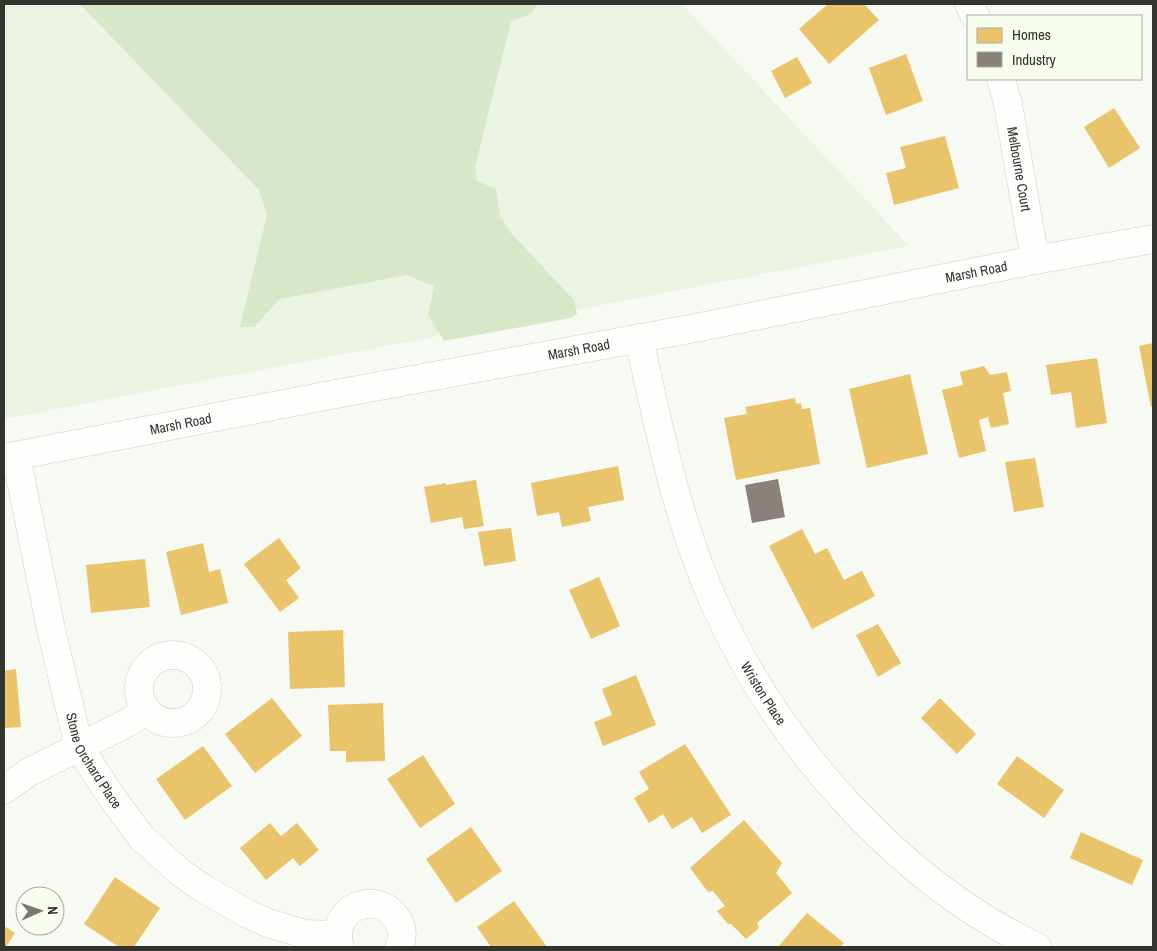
<svg xmlns="http://www.w3.org/2000/svg" width="1157" height="951" viewBox="0 0 1157 951" font-family="'Archivo Narrow',sans-serif">
<rect width="100%" height="100%" fill="#f6faf2"/>
<!-- built -->
<polygon fill="#ebf3e3" points="4,4 682,4 909,246 4,419"/>
<!-- green -->
<polygon fill="#d9e7c9" points="80,4 537,4 531,14 511,21 475,167 477,181 496,189 500,216 510,232 574,300 577,314 571,318 444,341 428,315 434,286 407,275 280,299 254,327 240,327 267,215 259,190"/>
<!-- homes -->
<g fill="#e9c46a">
<polygon points="828,4 864,4 879,20 829,64 799,29"/>
<polygon points="906,54 923,101 886,115 869,68"/>
<polygon points="797,57 812,83 785,98 771,71"/>
<polygon points="1114,108 1140,148 1109,168 1084,127"/>
<polygon points="945,136 959,188 894,205 886,173 906,168 900,147"/>
<polygon points="1153,343 1153,406 1151,407 1139,346"/>
<polygon points="1097,358 1107,423 1076,428 1071,392 1051,395 1046,365"/>
<polygon points="984,366 990,375 1007,372 1011,391 1003,393 1009,424 991,428 988,417 979,420 986,451 959,458 942,390 963,385 960,372"/>
<polygon points="910,374 928,454 867,468 849,389"/>
<polygon points="795,398 796,404 801,403 802,409 810,408 820,464 736,480 724,418 747,414 745,407"/>
<polygon points="1035,458 1044,507 1014,512 1005,462"/>
<polygon points="618,466 624,500 588,507 591,521 562,527 559,512 537,516 531,483"/>
<polygon points="476,480 484,526 464,529 462,517 431,523 424,487 446,483 446,485"/>
<polygon points="511,528 516,561 484,566 478,532"/>
<polygon points="802,529 815,554 827,548 844,580 862,571 875,596 812,629 769,546"/>
<polygon points="279,538 301,568 286,580 299,598 280,612 244,564"/>
<polygon points="203,543 209,572 220,569 228,603 181,615 166,552"/>
<polygon points="145,559 150,607 91,613 86,565"/>
<polygon points="599,577 620,626 591,639 569,590"/>
<polygon points="878,624 901,663 878,677 856,635"/>
<polygon points="343,630 345,687 290,689 288,632"/>
<polygon points="16,669 21,727 4,728 4,671"/>
<polygon points="636,675 656,725 603,746 594,722 612,715 602,689"/>
<polygon points="272,698 302,736 255,773 225,734"/>
<polygon points="940,698 976,734 957,754 921,718"/>
<polygon points="383,703 385,761 346,762 346,751 330,751 328,705"/>
<polygon points="685,744 731,815 702,833 692,817 672,829 663,814 649,823 634,798 649,789 639,772"/>
<polygon points="203,746 232,786 185,820 156,779"/>
<polygon points="423,755 455,804 420,828 387,779"/>
<polygon points="1017,756 1064,790 1044,818 997,784"/>
<polygon points="744,820 782,863 776,873 792,893 757,923 759,928 746,939 731,924 728,924 717,911 725,906 713,891 708,892 690,868"/>
<polygon points="270,823 281,836 297,823 319,850 300,866 293,858 266,880 240,848"/>
<polygon points="471,827 502,871 456,903 426,859"/>
<polygon points="1081,832 1143,860 1132,885 1070,858"/>
<polygon points="115,877 160,908 134,947 119,947 84,924"/>
<polygon points="514,901 547,947 491,947 477,927"/>
<polygon points="807,913 844,943 840,947 778,947"/>
<polygon points="4,926 15,933 6,947 4,947"/>
</g>
<!-- industry -->
<polygon fill="#8a817c" points="778,479 785,517 752,523 745,485"/>
<g fill="none" stroke-linecap="round" stroke-linejoin="round">
<defs>
<g id="minor">
<polyline points="969,4 975,16"/>
<path id="s1" d="M 1001,79 L 1008,104 L 1035,260"/>
<path id="s2" d="M 639,338 C 659,430 678,525 718,611 C 781,748 900,882 1037,947"/>
<path id="s3" d="M 16,456 L 51,629 L 79,747 L 113,799 L 142,838 L 181,873 L 204,889 L 248,914 L 268,923 L 305,934 L 338,935"/>
<circle cx="173" cy="689" r="34"/>
<polyline points="4,790 29,772 129,722 146,710"/>
<path d="M 340,947 C 327,909 378,886 398,921 C 403,929 403,939 399,947"/>
</g>
<g id="tertiary">
<path id="s4" d="M 4,458 L 325,396 L 690,329 L 1035,260 L 1153,239"/>
</g>
</defs>
<!-- minor casing -->
<use href="#minor" stroke="#cccfc9" stroke-width="29"/>
<!-- tertiary casing -->
<use href="#tertiary" stroke="#cccfc9" stroke-width="29"/>
<!-- minor -->
<use href="#minor" stroke="#fefefd" stroke-width="28"/>
<!-- tertiary -->
<use href="#tertiary" stroke="#fefefd" stroke-width="28"/>
</g>
<g text-anchor="middle" stroke-width="5" stroke-linejoin="round" paint-order="stroke">
<!-- street labels -->
<g font-size="14" fill="#32342e" stroke="#f7feee">
<text dy="5" stroke="none"><textPath href="#s1" startOffset="92">Melbourne Court</textPath></text>
<text dy="5" stroke="none"><textPath href="#s4" startOffset="990">Marsh Road</textPath></text>
<text dy="5" stroke="none"><textPath href="#s4" startOffset="585">Marsh Road</textPath></text>
<text dy="5" stroke="none"><textPath href="#s4" startOffset="180">Marsh Road</textPath></text>
<text dy="5" stroke="none"><textPath href="#s2" startOffset="379">Wriston Place</textPath></text>
<text dy="5" stroke="none"><textPath href="#s3" startOffset="316">Stone Orchard Place</textPath></text>
</g>
</g>
<!-- border -->
<rect width="1157" height="951" fill="none" stroke="#32342e" stroke-width="10"/>
<!-- legend -->
<rect x="967" y="15" width="175" height="65" fill="#f7feee" stroke="#a8ada1"/>
<rect x="977" y="28" width="25" height="15" fill="#e9c46a" stroke="#a8ada1"/>
<text x="1012" y="40" font-size="15" fill="#32342e">Homes</text>
<rect x="977" y="52" width="25" height="15" fill="#8a817c" stroke="#a8ada1"/>
<text x="1012" y="65" font-size="15" fill="#32342e">Industry</text>
<!-- north arrow -->
<g transform="translate(40 911) rotate(88)"><circle r="24" fill="#f7feee" stroke="#a8ada1"/>
<path d="M0-4L9 19L0 12L-9 19Z" fill="#777973"/>
<text y="-8" font-size="14" font-weight="bold" text-anchor="middle" fill="#32342e">N</text>
</g>
</svg>
